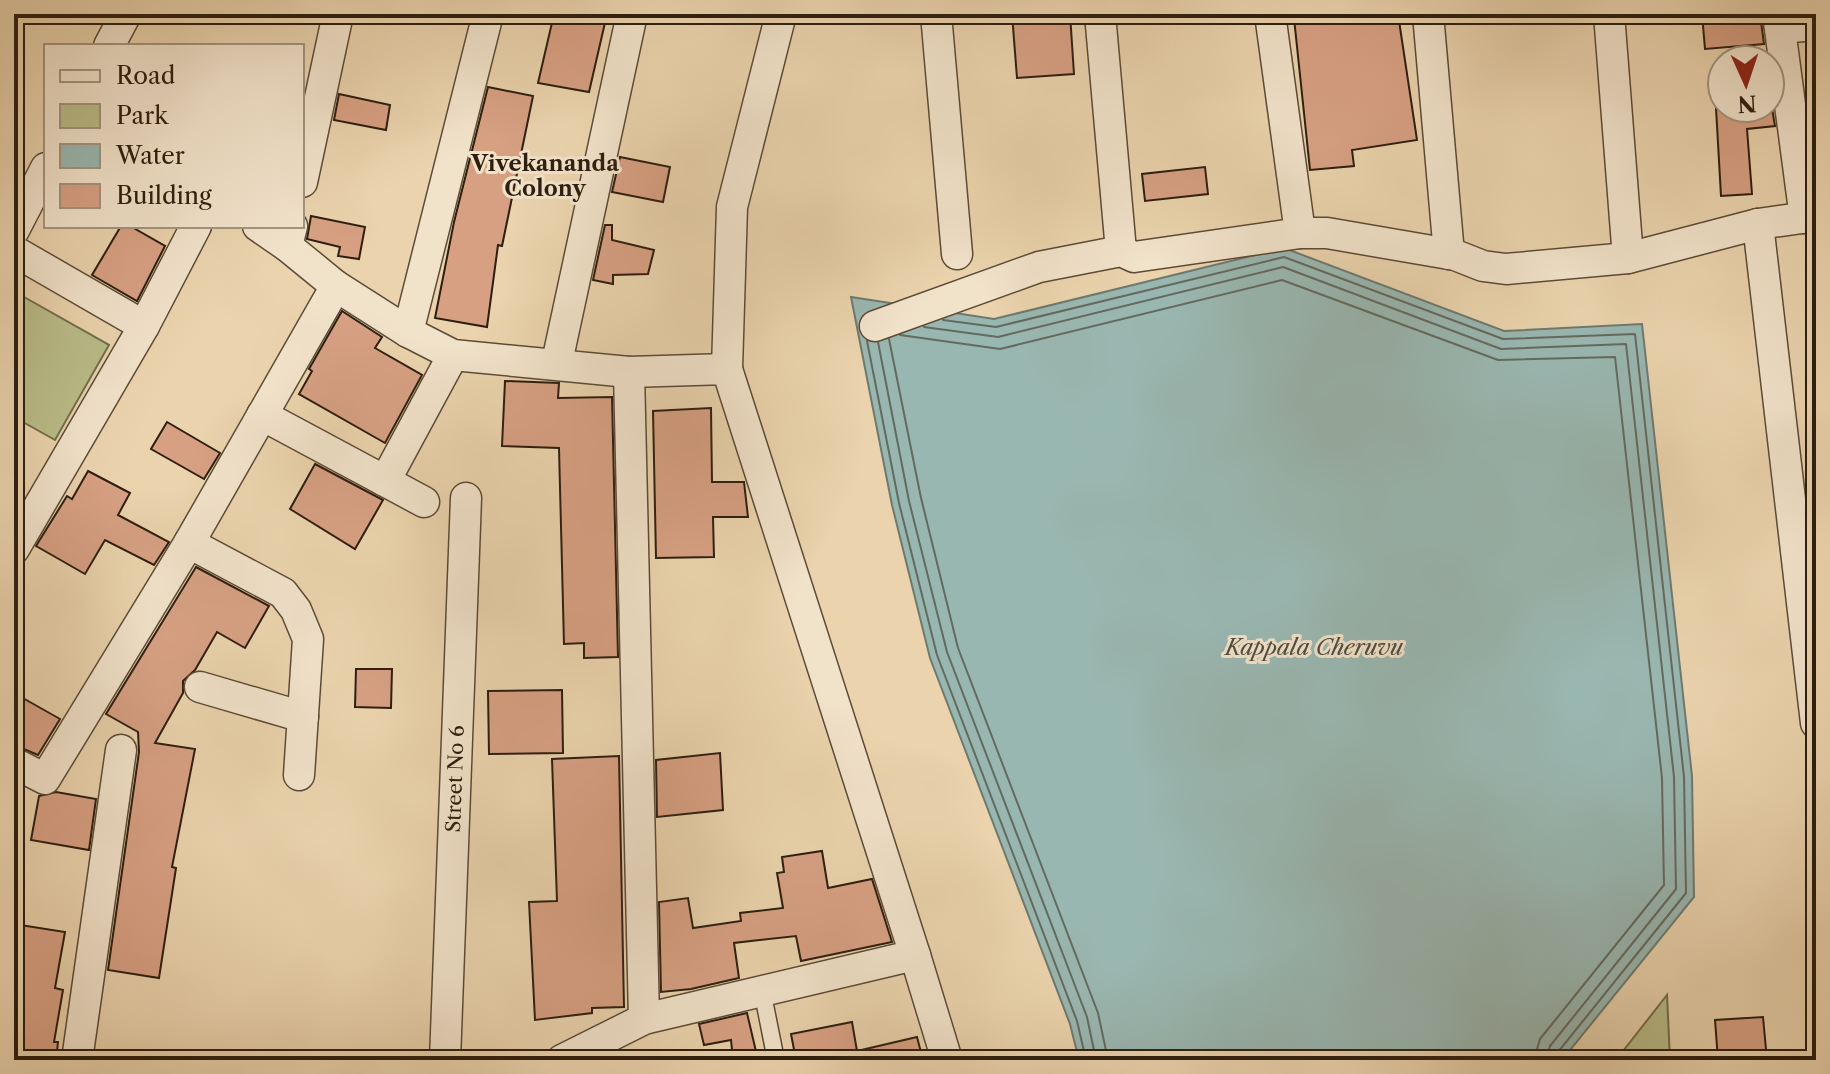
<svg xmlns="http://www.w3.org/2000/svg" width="1830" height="1074" viewBox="0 0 1830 1074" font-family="'Libre Caslon Text',serif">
<rect width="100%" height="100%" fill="#ead3ad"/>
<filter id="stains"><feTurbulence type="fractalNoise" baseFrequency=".0025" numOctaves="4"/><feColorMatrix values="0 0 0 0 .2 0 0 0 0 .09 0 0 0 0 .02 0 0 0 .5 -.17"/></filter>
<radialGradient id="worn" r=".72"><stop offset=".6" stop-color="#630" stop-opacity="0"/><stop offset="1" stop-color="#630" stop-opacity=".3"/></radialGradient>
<!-- green -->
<g fill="#b9bc88" stroke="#736d4c" stroke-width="2">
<polygon points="17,293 109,345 55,440 14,417 14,300"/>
<polygon points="1667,995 1670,1060 1616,1060"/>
</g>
<!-- water -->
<polygon fill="#99b7b1" stroke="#6e7a70" stroke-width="2" points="1284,248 1504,331 1642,324 1692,776 1694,897 1562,1060 1079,1060 1070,1024 930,658 892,505 851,297 994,319"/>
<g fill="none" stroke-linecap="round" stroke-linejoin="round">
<!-- shore -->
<g stroke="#636a60" stroke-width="2">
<polyline points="943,320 996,327 1284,257 1503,339 1635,334 1684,777 1686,893 1558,1052 1556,1060"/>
<polyline points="924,327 998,337 1283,267 1501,349 1626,344 1674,777 1676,889 1550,1046 1546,1060"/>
<polyline points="900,335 1000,349 1282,280 1498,360 1615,357 1662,778 1664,885 1540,1039 1534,1060"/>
<polyline points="889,339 921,498 958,648 1098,1013 1108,1060"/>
<polyline points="867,341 899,503 937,655 1077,1021 1086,1060"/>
<polyline points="878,342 909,501 947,652 1087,1017 1096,1060"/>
</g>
</g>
<!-- building -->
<g fill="#d7a083" stroke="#2d1e0f" stroke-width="2">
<polygon points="554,14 607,14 589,92 538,83"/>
<polygon points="1012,14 1070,14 1074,74 1017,78"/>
<polygon points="1326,14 1398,14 1417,140 1352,150 1354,166 1310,170 1294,18"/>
<polygon points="1702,14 1760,14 1764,44 1705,49"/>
<polygon points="488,87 533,96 502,246 498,245 487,327 435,318 454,222"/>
<polygon points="339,94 390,105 386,130 334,120"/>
<polygon points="1716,108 1772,108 1775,126 1747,129 1752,194 1721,196"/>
<polygon points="620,157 670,167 663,202 612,192"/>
<polygon points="1205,167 1208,194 1145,201 1142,174"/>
<polygon points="311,216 365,227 359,259 338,256 340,247 307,239"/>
<polygon points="605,225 612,225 612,240 654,250 648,274 613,275 613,284 593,280"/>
<polygon points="121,226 130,226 165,246 137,301 92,275"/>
<polygon points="342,311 382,337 375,348 422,375 385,443 299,394 312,371 309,369"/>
<polygon points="505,381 559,383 558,398 612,397 618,657 584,658 584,643 564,644 559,448 502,446"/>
<polygon points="711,408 712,482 744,482 748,517 713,517 714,557 656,558 653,411"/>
<polygon points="167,422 220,453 204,479 151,449"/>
<polygon points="315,464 383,500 355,549 290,509"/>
<polygon points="88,471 130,493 118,515 169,542 154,565 105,540 85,574 36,546 67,496 72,499"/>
<polygon points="196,567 269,606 245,648 217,632 195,670 183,681 183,693 155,743 195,749 172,867 176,868 159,978 108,970 139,752 138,732 106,714"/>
<polygon points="356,669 392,669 391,708 355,707"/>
<polygon points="562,690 563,753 489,754 488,691"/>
<polygon points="14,693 60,719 38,755 14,745"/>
<polygon points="720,753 723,810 657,817 656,760"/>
<polygon points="619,756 624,1007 592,1008 592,1013 535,1020 529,902 557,901 552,759"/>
<polygon points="56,792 96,799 89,850 31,840 39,796"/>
<polygon points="822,851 828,888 872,879 892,942 801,961 796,936 734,943 739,978 691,989 661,992 659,902 688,898 693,928 741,921 740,913 783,908 777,873 784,872 782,857"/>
<polygon points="14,924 65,932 55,988 63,990 54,1042 58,1042 56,1060 15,1060 19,1034 14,1033"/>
<polygon points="747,1013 758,1060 733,1060 731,1040 704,1045 699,1024"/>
<polygon points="1763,1017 1767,1060 1718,1060 1715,1020"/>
<polygon points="852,1022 857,1051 917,1037 923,1060 796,1060 791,1034"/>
</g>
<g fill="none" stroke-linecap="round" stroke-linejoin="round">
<defs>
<polyline id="service" points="762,990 776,1060"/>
<g id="minor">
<polyline points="936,14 957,254"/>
<polyline points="1100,14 1121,251"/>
<polyline points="1270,14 1300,233"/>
<polyline points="1428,14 1449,254"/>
<polyline points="1609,14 1628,258 1758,224 1816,216"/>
<polyline points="1778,14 1805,218"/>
<polyline points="1780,28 1816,25"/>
<polyline points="109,46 126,14"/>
<polyline points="302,182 338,14"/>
<polyline points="1758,224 1816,723"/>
<polyline points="258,226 287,246"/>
<polyline points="14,230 46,168"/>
<polyline points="14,251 144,326"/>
<polyline points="336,286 408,332 453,355 629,372 727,369 915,955"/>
<polyline points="875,326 1039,267 1121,251 1134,257 1300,233 1327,233 1455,255 1483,266 1506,269 1628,258"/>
<polyline points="408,332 488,14"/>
<polyline points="557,362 632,14"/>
<polyline points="727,369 732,207 781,14"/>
<polyline points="629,372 644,1019"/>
<polyline points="262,415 385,481 453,355"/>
<polyline points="385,481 424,502"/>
<polyline points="189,543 283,593 296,610 308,639 299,775"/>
<polyline points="14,549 144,326 196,226"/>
<polyline points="200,687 303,717"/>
<polyline points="14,763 45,779 189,543 336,286 287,246 292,226"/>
<polyline points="77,1060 121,750"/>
<polyline points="445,1060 466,498"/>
<polyline points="562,1060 644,1019 915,955 947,1060"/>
</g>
</defs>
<!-- service casing -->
<use href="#service" stroke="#5c4b36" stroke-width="19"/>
<!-- minor casing -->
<use href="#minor" stroke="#5c4b36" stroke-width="33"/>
<!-- service -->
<use href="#service" stroke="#f1e2ca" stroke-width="16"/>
<!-- minor -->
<use href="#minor" stroke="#f1e2ca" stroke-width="30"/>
</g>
<g text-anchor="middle" stroke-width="6" stroke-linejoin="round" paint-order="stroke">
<!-- street labels -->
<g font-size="20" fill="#2d1e0f" stroke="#f1e2ca">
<text transform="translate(455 779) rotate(-88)" y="7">Street No 6</text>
</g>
<!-- neighbourhood labels -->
<g font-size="22" font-weight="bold" fill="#2d1e0f" stroke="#f1e2ca">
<text x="545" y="171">Vivekananda<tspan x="545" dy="25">Colony</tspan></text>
</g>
<!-- water labels -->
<g font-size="22" font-style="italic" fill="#4d4c40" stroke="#f1e2ca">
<text x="1314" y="655">Kappala Cheruvu</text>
</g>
</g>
<!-- margin -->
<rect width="1830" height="1074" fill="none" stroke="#ead3ad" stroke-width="48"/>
<rect x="16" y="16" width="1798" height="1042" fill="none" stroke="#2d1e0f" stroke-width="4"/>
<rect x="24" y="24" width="1782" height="1026" fill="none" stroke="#2d1e0f" stroke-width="2"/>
<!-- legend -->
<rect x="44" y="44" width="260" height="184" fill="#f1e2ca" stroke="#a3947f" stroke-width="2"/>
<rect x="60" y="70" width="40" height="12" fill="#f1e2ca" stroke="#a3947f" stroke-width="2"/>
<text x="116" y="84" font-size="24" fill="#2d1e0f">Road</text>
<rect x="60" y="104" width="40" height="24" fill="#b9bc88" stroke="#a3947f" stroke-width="2"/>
<text x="116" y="124" font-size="24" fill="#2d1e0f">Park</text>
<rect x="60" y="144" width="40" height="24" fill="#99b7b1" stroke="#a3947f" stroke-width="2"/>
<text x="116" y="164" font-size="24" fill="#2d1e0f">Water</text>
<rect x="60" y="184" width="40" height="24" fill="#d7a083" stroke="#a3947f" stroke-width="2"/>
<text x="116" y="204" font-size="24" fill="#2d1e0f">Building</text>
<!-- north arrow -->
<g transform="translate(1746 84) rotate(177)"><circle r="38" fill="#f1e2ca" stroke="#a3947f" stroke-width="2"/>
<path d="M0-6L14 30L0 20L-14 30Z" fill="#8f2418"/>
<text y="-12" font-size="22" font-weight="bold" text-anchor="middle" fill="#2d1e0f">N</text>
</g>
<rect width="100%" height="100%" filter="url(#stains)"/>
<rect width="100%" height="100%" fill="url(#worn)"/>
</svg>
